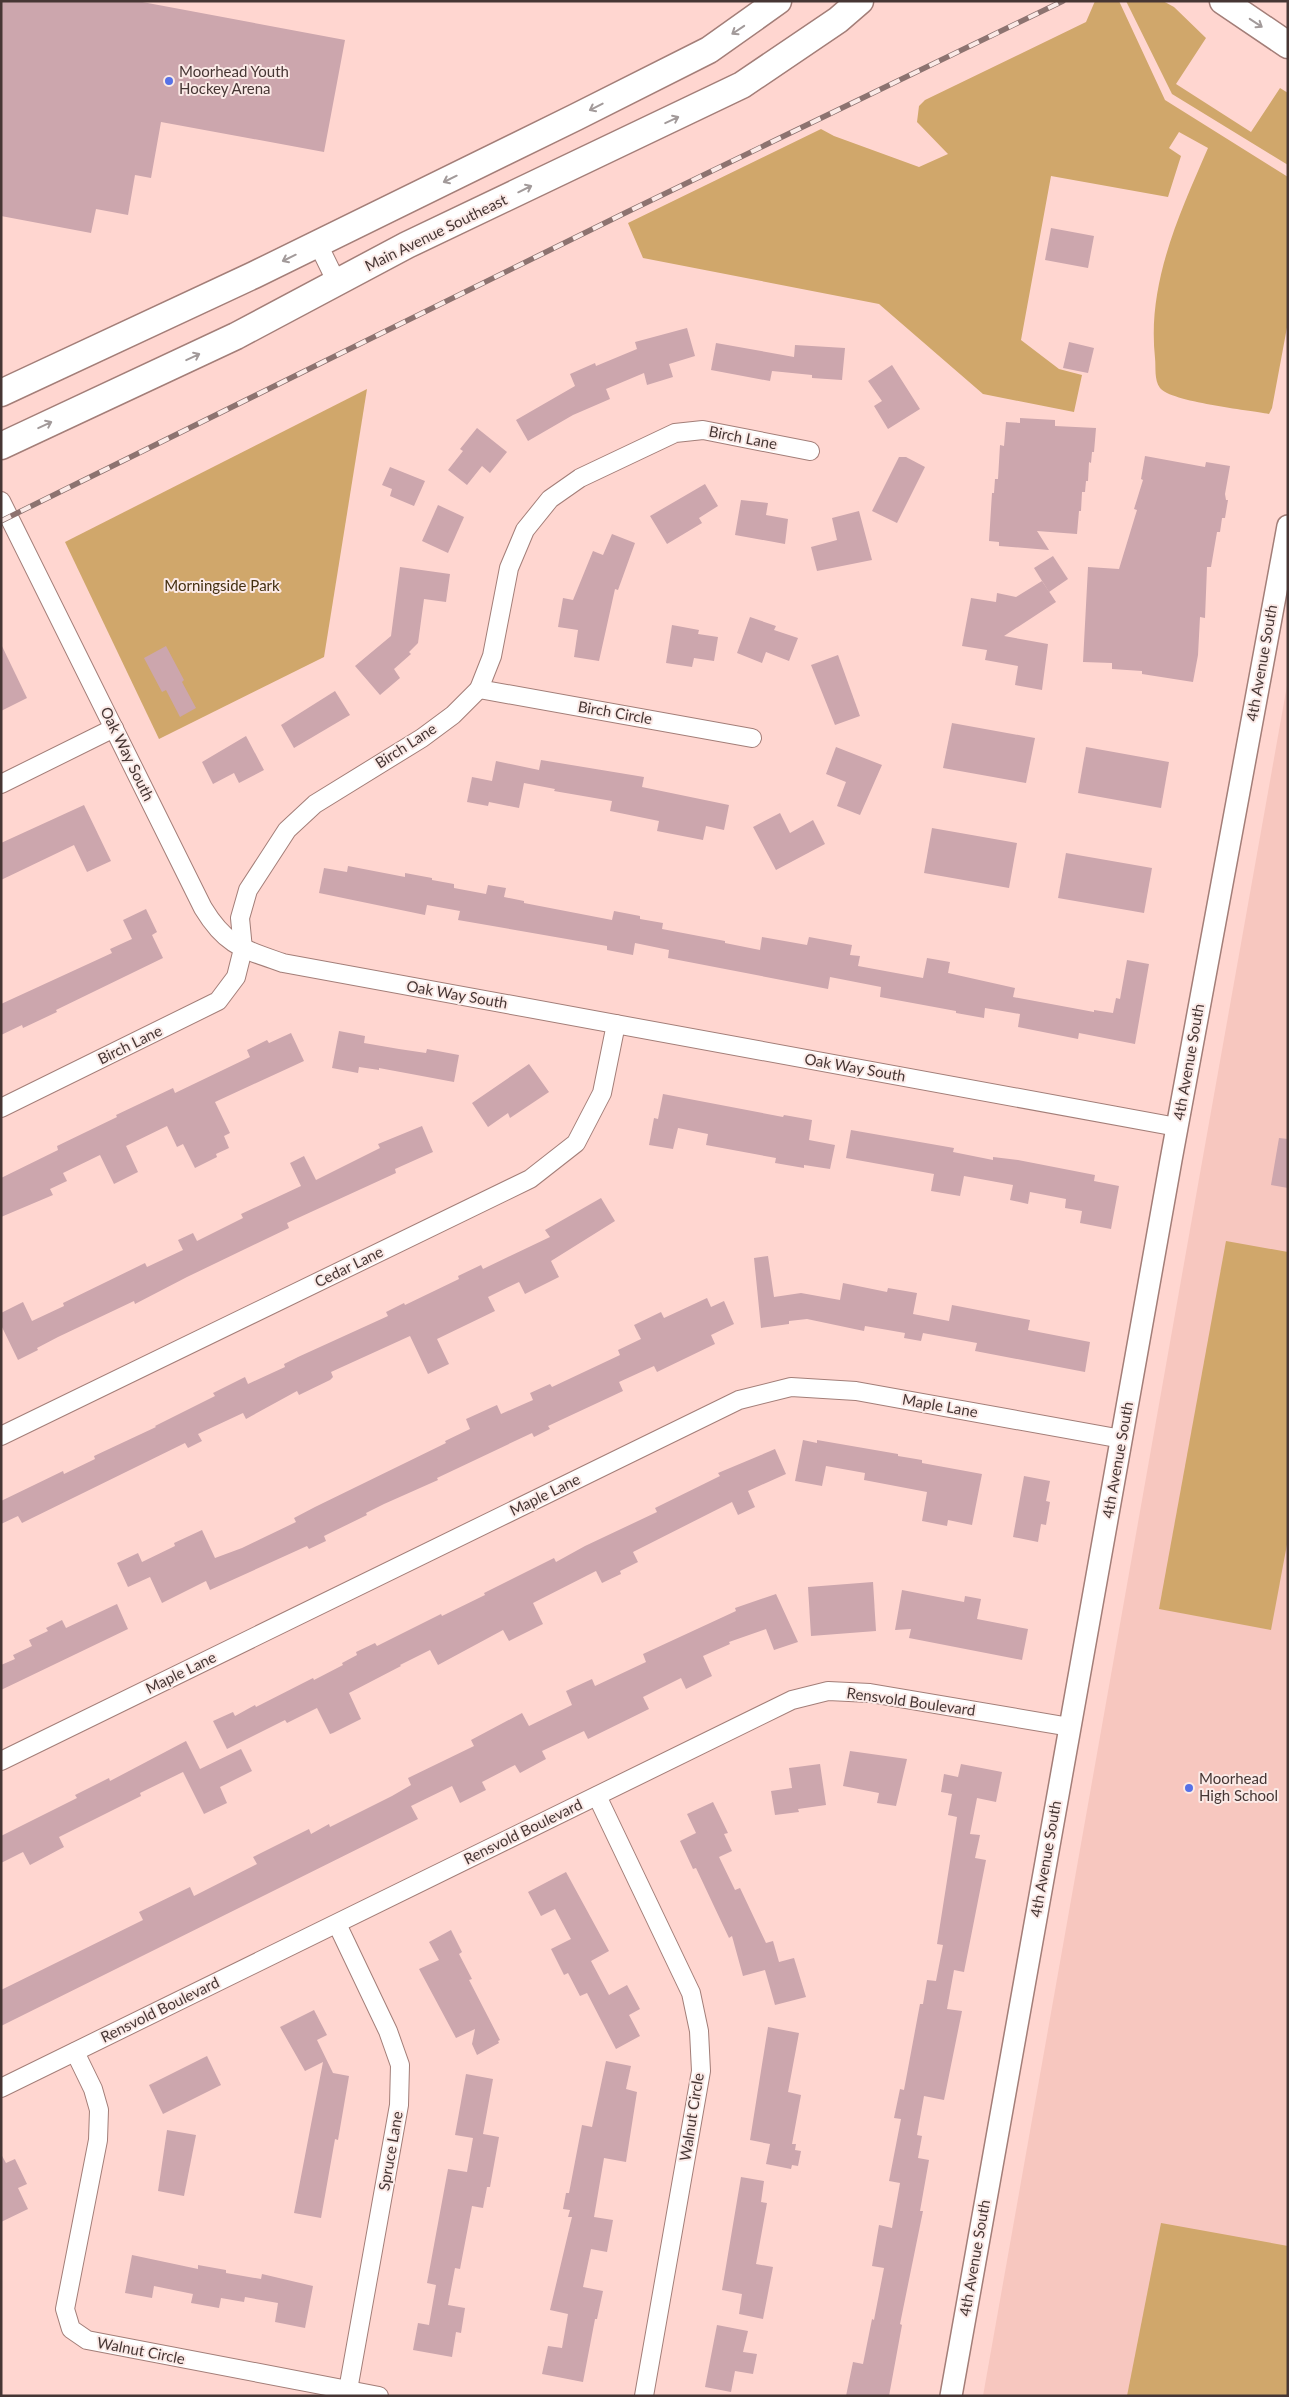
<svg xmlns="http://www.w3.org/2000/svg" width="1289" height="2397" viewBox="0 0 1289 2397" font-family="Lato,sans-serif">
<rect width="100%" height="100%" fill="#ffd6d0"/>
<!-- built -->
<polygon fill="#f7c7bf" points="1288,680 1288,2396 983,2396 1199,1179"/>
<!-- green -->
<g fill="#d0a76b">
<path d="M 1095,1 L 1119,1 L 1165,100 L 1288,177 L 1288,322 L 1272,408 L 1269,414 C 1249,410 1171,402 1160,388 C 1154,380 1156,367 1155,358 C 1147,283 1179,215 1208,148 L 1179,132 L 1169,148 L 1181,156 L 1168,197 L 1051,176 L 1021,340 L 1059,369 L 1082,375 L 1074,412 L 983,394 L 879,304 L 643,258 L 628,223 L 821,129 L 834,136 L 919,167 L 948,154 L 917,122 L 919,106 L 925,100 L 1086,22 Z"/>
<polygon points="1126,1 1163,1 1174,7 1206,38 1176,84 1251,132 1280,88 1288,93 1288,165 1172,94"/>
<polygon points="367,389 324,657 159,739 65,542"/>
<polygon points="1226,1241 1288,1252 1288,1539 1271,1630 1159,1609"/>
<polygon points="1161,2223 1288,2246 1288,2396 1127,2396"/>
</g>
<!-- building -->
<g fill="#cca6ad">
<polygon points="1,1 137,1 345,40 324,152 161,122 151,178 135,175 128,215 96,209 91,233 1,216"/>
<polygon points="1051,228 1094,236 1088,268 1045,260"/>
<polygon points="687,328 695,356 669,364 673,377 647,385 644,373 606,389 610,399 573,415 528,441 516,420 575,386 570,374 595,363 596,366 637,349 635,342"/>
<polygon points="1069,342 1094,348 1088,373 1063,368"/>
<polygon points="716,343 794,357 795,345 845,348 842,380 812,378 812,375 772,371 770,381 711,370"/>
<polygon points="892,365 920,409 888,429 874,406 882,401 868,381"/>
<polygon points="1020,418 1055,420 1055,426 1096,428 1094,452 1092,452 1091,463 1089,462 1088,481 1086,481 1085,492 1082,492 1081,511 1079,511 1077,534 1037,531 1049,550 999,546 999,542 989,541 992,493 994,493 995,479 998,479 1000,445 1004,446 1006,422 1020,423"/>
<polygon points="477,428 507,452 490,473 482,466 467,485 448,470 463,451 460,449"/>
<polygon points="1145,456 1205,467 1206,462 1230,466 1225,494 1226,500 1228,500 1225,518 1222,518 1220,532 1217,532 1211,567 1207,567 1205,618 1200,617 1198,655 1193,682 1142,674 1142,671 1112,669 1112,663 1083,662 1088,567 1119,569 1137,510 1134,509 1143,480 1141,479"/>
<polygon points="899,457 906,457 925,467 897,523 872,511"/>
<polygon points="390,467 425,481 414,506 390,496 392,489 382,485"/>
<polygon points="705,484 718,506 699,518 702,523 667,544 650,516"/>
<polygon points="741,500 768,503 766,515 788,519 785,544 735,535"/>
<polygon points="438,505 464,517 448,553 422,541"/>
<polygon points="859,511 872,560 817,571 811,547 837,540 832,518"/>
<polygon points="612,534 635,543 618,590 615,589 599,661 574,657 578,630 558,627 563,598 573,600 593,551 603,555"/>
<polygon points="1053,556 1068,579 1049,592 1034,568"/>
<polygon points="400,567 450,574 446,602 424,599 418,643 409,652 411,654 394,669 400,678 380,695 355,666 391,636"/>
<polygon points="1042,581 1056,602 1004,636 1048,644 1042,690 1015,685 1018,666 985,660 987,650 962,646 971,598 996,602 997,593 1016,597"/>
<polygon points="750,617 776,626 774,630 798,638 789,661 766,652 762,663 737,653"/>
<polygon points="672,625 699,630 698,634 718,637 714,661 694,658 692,667 666,663"/>
<polygon points="1,644 27,698 1,711"/>
<polygon points="166,646 184,680 182,682 196,708 180,717 166,690 162,692 144,658"/>
<polygon points="838,655 860,716 835,725 811,665"/>
<polygon points="335,691 350,715 294,748 281,725"/>
<polygon points="952,723 1035,738 1026,783 943,768"/>
<polygon points="246,736 264,770 239,783 234,773 213,784 202,762"/>
<polygon points="836,747 882,765 860,815 837,806 846,782 826,774"/>
<polygon points="1086,747 1169,762 1161,808 1078,793"/>
<polygon points="541,760 644,777 642,787 729,805 724,830 706,826 703,840 657,831 659,821 610,811 612,801 554,791 555,789 524,783 519,808 489,802 488,806 467,802 472,777 492,781 496,761 539,770"/>
<polygon points="84,805 111,861 87,872 74,845 1,880 1,843"/>
<polygon points="780,813 790,833 813,820 825,844 776,870 753,827"/>
<polygon points="932,828 1017,843 1009,888 924,873"/>
<polygon points="1066,853 1152,868 1144,913 1058,898"/>
<polygon points="348,866 405,877 405,873 432,878 432,880 454,884 454,888 486,894 488,885 506,888 504,897 524,901 524,903 612,920 614,911 640,916 640,919 663,923 662,929 725,941 725,943 760,950 762,937 807,945 809,937 852,945 850,955 860,956 858,966 923,978 927,958 950,962 948,973 1015,988 1013,997 1094,1012 1094,1010 1113,1013 1116,998 1120,999 1127,960 1149,964 1135,1044 1079,1033 1078,1039 1018,1027 1020,1014 985,1008 984,1018 956,1013 956,1011 880,997 881,987 830,977 828,989 668,958 669,950 635,943 633,955 607,950 607,946 458,920 460,911 427,905 425,915 319,893 324,868 347,872"/>
<polygon points="146,909 157,932 152,935 163,958 56,1010 57,1012 23,1028 22,1025 1,1035 1,1004 112,953 110,949 132,939 123,920"/>
<polygon points="339,1031 365,1036 364,1043 399,1049 426,1053 427,1049 459,1055 454,1082 379,1068 379,1070 359,1067 358,1073 332,1068"/>
<polygon points="291,1033 304,1061 215,1102 230,1133 224,1136 229,1148 216,1154 217,1157 195,1168 183,1144 177,1147 167,1126 126,1146 138,1172 114,1184 100,1155 63,1173 67,1181 50,1189 53,1195 1,1217 1,1178 58,1150 57,1146 117,1117 116,1115 173,1088 175,1093 250,1057 247,1050 267,1040 269,1043"/>
<polygon points="529,1064 549,1092 510,1118 508,1113 488,1127 472,1103"/>
<polygon points="663,1094 783,1117 784,1115 812,1120 809,1140 835,1145 830,1169 804,1165 804,1168 775,1163 776,1158 706,1145 708,1134 678,1128 673,1149 649,1145 654,1118 658,1119"/>
<polygon points="422,1126 433,1152 395,1169 396,1173 287,1223 289,1228 187,1277 135,1304 134,1301 58,1337 37,1348 38,1350 18,1360 1,1325 1,1313 23,1302 32,1321 64,1306 63,1303 145,1263 147,1267 183,1250 178,1240 193,1233 197,1241 243,1218 241,1214 301,1186 290,1163 304,1156 316,1180 380,1148 378,1144"/>
<polygon points="851,1130 954,1148 953,1152 993,1160 993,1157 1018,1160 1095,1175 1094,1181 1119,1186 1111,1229 1080,1223 1082,1211 1065,1208 1066,1199 1030,1192 1028,1204 1010,1200 1013,1185 964,1176 960,1196 931,1191 934,1174 846,1158"/>
<polygon points="1279,1138 1288,1139 1288,1188 1271,1185"/>
<polygon points="601,1198 615,1221 551,1261 559,1277 525,1294 519,1282 488,1297 495,1311 437,1339 449,1364 428,1374 410,1336 331,1372 333,1377 330,1380 299,1395 297,1391 246,1419 243,1413 198,1434 202,1441 188,1448 185,1443 22,1523 18,1516 1,1524 1,1501 63,1471 64,1474 95,1459 94,1456 156,1427 155,1426 215,1396 213,1393 245,1377 248,1384 285,1367 284,1364 298,1357 388,1316 386,1312 404,1303 405,1305 459,1279 458,1276 481,1265 483,1269 550,1237 545,1230"/>
<polygon points="768,1256 774,1297 801,1293 840,1300 843,1283 887,1292 888,1288 917,1293 913,1314 949,1321 952,1305 1030,1320 1028,1330 1090,1342 1085,1372 975,1351 977,1343 923,1333 921,1341 904,1338 905,1333 865,1326 864,1331 807,1319 789,1321 789,1324 761,1328 754,1258"/>
<polygon points="707,1298 711,1307 724,1301 734,1324 711,1335 715,1344 657,1372 654,1366 619,1382 623,1391 548,1426 550,1429 534,1437 532,1433 437,1478 438,1480 384,1504 366,1513 367,1515 324,1536 326,1541 309,1549 307,1546 210,1590 206,1581 162,1603 150,1577 128,1587 117,1563 138,1553 142,1562 175,1546 174,1543 202,1530 215,1558 242,1548 296,1522 294,1518 315,1507 446,1443 445,1441 470,1429 466,1419 497,1405 501,1414 533,1400 530,1393 550,1384 552,1387 620,1355 618,1350 641,1339 634,1325 661,1312 664,1318"/>
<polygon points="803,1440 817,1443 817,1440 898,1454 898,1456 922,1460 922,1463 982,1474 972,1525 948,1520 947,1526 922,1521 927,1492 864,1480 865,1473 826,1466 822,1486 795,1481"/>
<polygon points="775,1449 786,1474 748,1491 755,1507 738,1515 732,1502 633,1552 638,1562 620,1571 621,1574 602,1583 596,1571 533,1603 543,1624 509,1641 503,1630 438,1665 430,1650 400,1665 401,1666 349,1693 361,1719 333,1733 330,1734 317,1708 287,1723 285,1720 227,1749 213,1721 233,1712 235,1716 255,1705 256,1707 313,1678 314,1680 343,1665 342,1663 357,1655 356,1652 375,1643 377,1646 441,1614 442,1616 485,1595 484,1593 554,1558 556,1562 585,1546 657,1512 655,1508 720,1476 718,1473"/>
<polygon points="1024,1476 1050,1481 1046,1501 1050,1502 1046,1525 1041,1524 1038,1542 1013,1537"/>
<polygon points="873,1582 876,1631 811,1636 808,1587"/>
<polygon points="902,1590 964,1602 965,1596 981,1599 977,1619 1028,1629 1022,1660 909,1638 911,1629 895,1630"/>
<polygon points="776,1594 798,1642 774,1650 766,1629 729,1642 730,1644 703,1656 712,1676 686,1689 681,1678 643,1697 649,1709 588,1739 584,1731 542,1751 546,1759 520,1773 515,1765 482,1782 486,1790 460,1803 452,1786 411,1806 418,1819 1,2026 1,1990 143,1920 139,1912 190,1887 194,1896 257,1864 253,1857 309,1829 311,1834 329,1824 330,1827 392,1796 411,1785 408,1778 474,1746 471,1740 522,1713 529,1726 572,1705 566,1691 592,1679 595,1686 646,1662 643,1654 736,1611 735,1608"/>
<polygon points="117,1604 128,1629 1,1690 1,1665 15,1659 13,1655 32,1646 29,1640 48,1631 46,1628 62,1620 66,1628"/>
<polygon points="186,1741 200,1769 241,1749 252,1771 220,1787 227,1803 204,1814 183,1772 140,1793 141,1796 59,1837 64,1847 30,1865 23,1852 1,1863 1,1836 77,1798 75,1795 109,1778 110,1781"/>
<polygon points="850,1751 907,1759 896,1806 877,1803 879,1793 843,1786"/>
<polygon points="820,1764 826,1805 798,1809 799,1812 775,1815 771,1791 792,1788 789,1768"/>
<polygon points="961,1764 1002,1772 996,1802 977,1798 970,1834 980,1835 975,1858 986,1860 964,1972 954,1970 947,2009 962,2011 944,2100 924,2096 917,2135 922,2136 918,2158 929,2160 920,2211 923,2211 900,2324 902,2325 889,2396 846,2396 853,2362 863,2364 872,2319 874,2320 884,2268 872,2266 879,2225 892,2228 900,2183 889,2181 901,2119 894,2118 900,2089 904,2090 920,2004 923,2004 927,1980 936,1981 943,1945 937,1944 957,1817 948,1815 952,1794 941,1792 944,1774 958,1777"/>
<polygon points="713,1802 728,1833 724,1834 732,1851 719,1857 735,1890 740,1888 766,1943 773,1941 779,1962 794,1958 806,1997 775,2005 765,1970 743,1976 732,1936 729,1938 696,1868 693,1869 680,1841 696,1833 687,1814"/>
<polygon points="566,1872 609,1951 591,1961 609,1995 627,1985 640,2009 629,2015 640,2036 616,2049 587,1993 580,1996 568,1973 564,1975 551,1949 571,1939 555,1909 541,1916 528,1892"/>
<polygon points="451,1930 462,1952 459,1954 472,1979 469,1980 500,2040 498,2041 499,2043 477,2055 472,2044 475,2029 456,2038 419,1969 439,1960 429,1942"/>
<polygon points="314,2010 327,2035 317,2040 333,2073 349,2076 338,2140 335,2139 321,2218 294,2213 323,2062 305,2071 280,2027"/>
<polygon points="768,2027 799,2033 788,2092 801,2095 792,2144 796,2144 795,2150 801,2151 798,2166 792,2165 791,2169 766,2164 770,2144 750,2140"/>
<polygon points="207,2056 221,2085 163,2114 149,2085"/>
<polygon points="606,2061 631,2066 626,2089 637,2092 626,2162 604,2158 594,2217 613,2220 607,2252 591,2249 583,2287 603,2291 597,2319 595,2319 583,2382 542,2374 548,2346 562,2348 568,2314 550,2310 572,2217 568,2217 570,2210 563,2209 566,2193 569,2193 582,2125 592,2127"/>
<polygon points="466,2074 493,2079 483,2134 499,2137 490,2187 487,2187 483,2208 472,2206 460,2269 455,2268 448,2305 465,2308 461,2333 456,2332 452,2357 413,2350 418,2323 429,2325 436,2285 427,2283 448,2169 467,2172 473,2138 455,2135"/>
<polygon points="167,2130 196,2135 184,2196 158,2191"/>
<polygon points="1,2154 6,2163 15,2159 27,2184 18,2188 28,2209 1,2222"/>
<polygon points="741,2177 764,2181 761,2202 767,2203 756,2264 773,2267 763,2319 739,2314 742,2294 722,2290"/>
<polygon points="132,2255 198,2269 198,2265 226,2270 226,2273 261,2279 262,2274 313,2286 305,2328 275,2322 278,2303 245,2297 244,2302 221,2298 219,2308 191,2303 193,2294 154,2286 152,2298 125,2293"/>
<polygon points="717,2325 748,2331 743,2352 757,2354 753,2374 735,2371 731,2392 705,2387"/>
</g>
<g fill="none" stroke-linecap="round" stroke-linejoin="round">
<defs>
<g id="minor">
<polyline points="318,244 337,283"/>
<path d="M 1,501 L 203,908 C 226,946 243,949 283,963 L 1177,1127"/>
<polyline points="479,689 752,738"/>
<polyline points="1,784 114,728"/>
<polyline points="1,1108 218,1001 236,977 243,949 240,918 248,890 287,830 315,804 422,738 453,715 479,689 492,656 509,568 525,530 550,499 580,478 675,433 703,430 810,451"/>
<polyline points="1,1436 530,1179 576,1143 602,1093 616,1024"/>
<polyline points="1,1761 739,1400 791,1387 856,1391 1122,1439"/>
<polyline points="597,1796 691,1993 699,2031 701,2071 644,2396"/>
<polyline points="337,1924 388,2031 400,2065 399,2105 348,2390"/>
<polyline points="75,2052 93,2089 99,2110 98,2140 65,2309 71,2329 87,2340 379,2396"/>
<polyline points="1,2088 792,1700 828,1691 870,1693 1070,1727"/>
</g>
<polyline id="tertiary" points="951,2396 1171,1160 1288,526"/>
<g id="primary">
<polyline points="1223,1 1288,45"/>
<polyline points="1,393 254,275 576,117 709,50 778,1"/>
<polyline points="1,446 236,336 407,245 742,85 838,20 860,1"/>
</g>
</defs>
<!-- minor casing -->
<use href="#minor" stroke="#a37e78" stroke-width="20"/>
<!-- tertiary casing -->
<use href="#tertiary" stroke="#a37e78" stroke-width="24"/>
<!-- primary casing -->
<use href="#primary" stroke="#a37e78" stroke-width="29"/>
<!-- minor -->
<use href="#minor" stroke="#fff" stroke-width="18"/>
<!-- tertiary -->
<use href="#tertiary" stroke="#fff" stroke-width="21"/>
<!-- primary -->
<use href="#primary" stroke="#fff" stroke-width="26"/>
<defs>
<polyline id="rail" points="1,521 627,212 1063,1"/>
</defs>
<!-- rail casing -->
<use href="#rail" stroke="#8d7370" stroke-width="5.5"/>
<!-- rail -->
<use href="#rail" stroke="#fbeae7" stroke-width="4" stroke-dasharray="11" stroke-linecap="butt"/>
</g>
<!-- one-way arrows -->
<defs><path id="oneway-shaft" d="M-6 0H5M1.5-3L5.5 0L1.5 3" fill="none" stroke-width="1.6" stroke-linecap="round" stroke-linejoin="round" transform="scale(1.25)"/></defs>
<g stroke="#a29a9a">
<use href="#oneway-shaft" transform="translate(1256 23) rotate(33)"/>
<use href="#oneway-shaft" transform="translate(738 30) rotate(146)"/>
<use href="#oneway-shaft" transform="translate(596 107) rotate(153)"/>
<use href="#oneway-shaft" transform="translate(672 120) rotate(-25)"/>
<use href="#oneway-shaft" transform="translate(450 179) rotate(154)"/>
<use href="#oneway-shaft" transform="translate(525 189) rotate(-26)"/>
<use href="#oneway-shaft" transform="translate(289 258) rotate(154)"/>
<use href="#oneway-shaft" transform="translate(193 357) rotate(-25)"/>
<use href="#oneway-shaft" transform="translate(45 425) rotate(-25)"/>
</g>
<!-- markers -->
<g fill="#5671e7" stroke="#fbeae7" stroke-width="2">
<circle cx="169" cy="81" r="5"/>
<circle cx="1189" cy="1788" r="5"/>
</g>
<g text-anchor="middle" stroke-width="4" stroke-linejoin="round" paint-order="stroke">
<!-- poi labels -->
<g font-size="15" fill="#463634" stroke="#fbeae7" text-anchor="start">
<text x="179" y="77">Moorhead Youth<tspan x="179" dy="17">Hockey Arena</tspan></text>
<text x="1199" y="1784">Moorhead<tspan x="1199" dy="17">High School</tspan></text>
</g>
<!-- street labels -->
<g font-size="15" fill="#463634" stroke="#fbeae7">
<text transform="translate(436 233) rotate(-26)" y="5">Main Avenue Southeast</text>
<text transform="translate(743 438) rotate(11)" y="5">Birch Lane</text>
<text transform="translate(1262 663) rotate(-80)" y="5">4th Avenue South</text>
<text transform="translate(615 713) rotate(10)" y="5">Birch Circle</text>
<text transform="translate(406 746) rotate(-33)" y="5">Birch Lane</text>
<text transform="translate(127 754) rotate(64)" y="5">Oak Way South</text>
<text transform="translate(457 995) rotate(10)" y="5">Oak Way South</text>
<text transform="translate(130 1045) rotate(-26)" y="5">Birch Lane</text>
<text transform="translate(1189 1062) rotate(-80)" y="5">4th Avenue South</text>
<text transform="translate(855 1068) rotate(10)" y="5">Oak Way South</text>
<text transform="translate(349 1267) rotate(-26)" y="5">Cedar Lane</text>
<text transform="translate(940 1406) rotate(10)" y="5">Maple Lane</text>
<text transform="translate(1118 1460) rotate(-80)" y="5">4th Avenue South</text>
<text transform="translate(545 1495) rotate(-26)" y="5">Maple Lane</text>
<text transform="translate(181 1673) rotate(-26)" y="5">Maple Lane</text>
<text transform="translate(911 1702) rotate(8)" y="5">Rensvold Boulevard</text>
<text transform="translate(523 1832) rotate(-26)" y="5">Rensvold Boulevard</text>
<text transform="translate(1046 1859) rotate(-80)" y="5">4th Avenue South</text>
<text transform="translate(160 2010) rotate(-26)" y="5">Rensvold Boulevard</text>
<text transform="translate(692 2117) rotate(-81)" y="5">Walnut Circle</text>
<text transform="translate(391 2151) rotate(-80)" y="5">Spruce Lane</text>
<text transform="translate(975 2258) rotate(-80)" y="5">4th Avenue South</text>
<text transform="translate(141 2351) rotate(11)" y="5">Walnut Circle</text>
</g>
<!-- park labels -->
<g font-size="15" fill="#432f11" stroke="#fbeae7">
<text x="222" y="591">Morningside Park</text>
</g>
</g>
<!-- border -->
<rect width="1289" height="2397" fill="none" stroke="#463634" stroke-width="5"/>
</svg>
